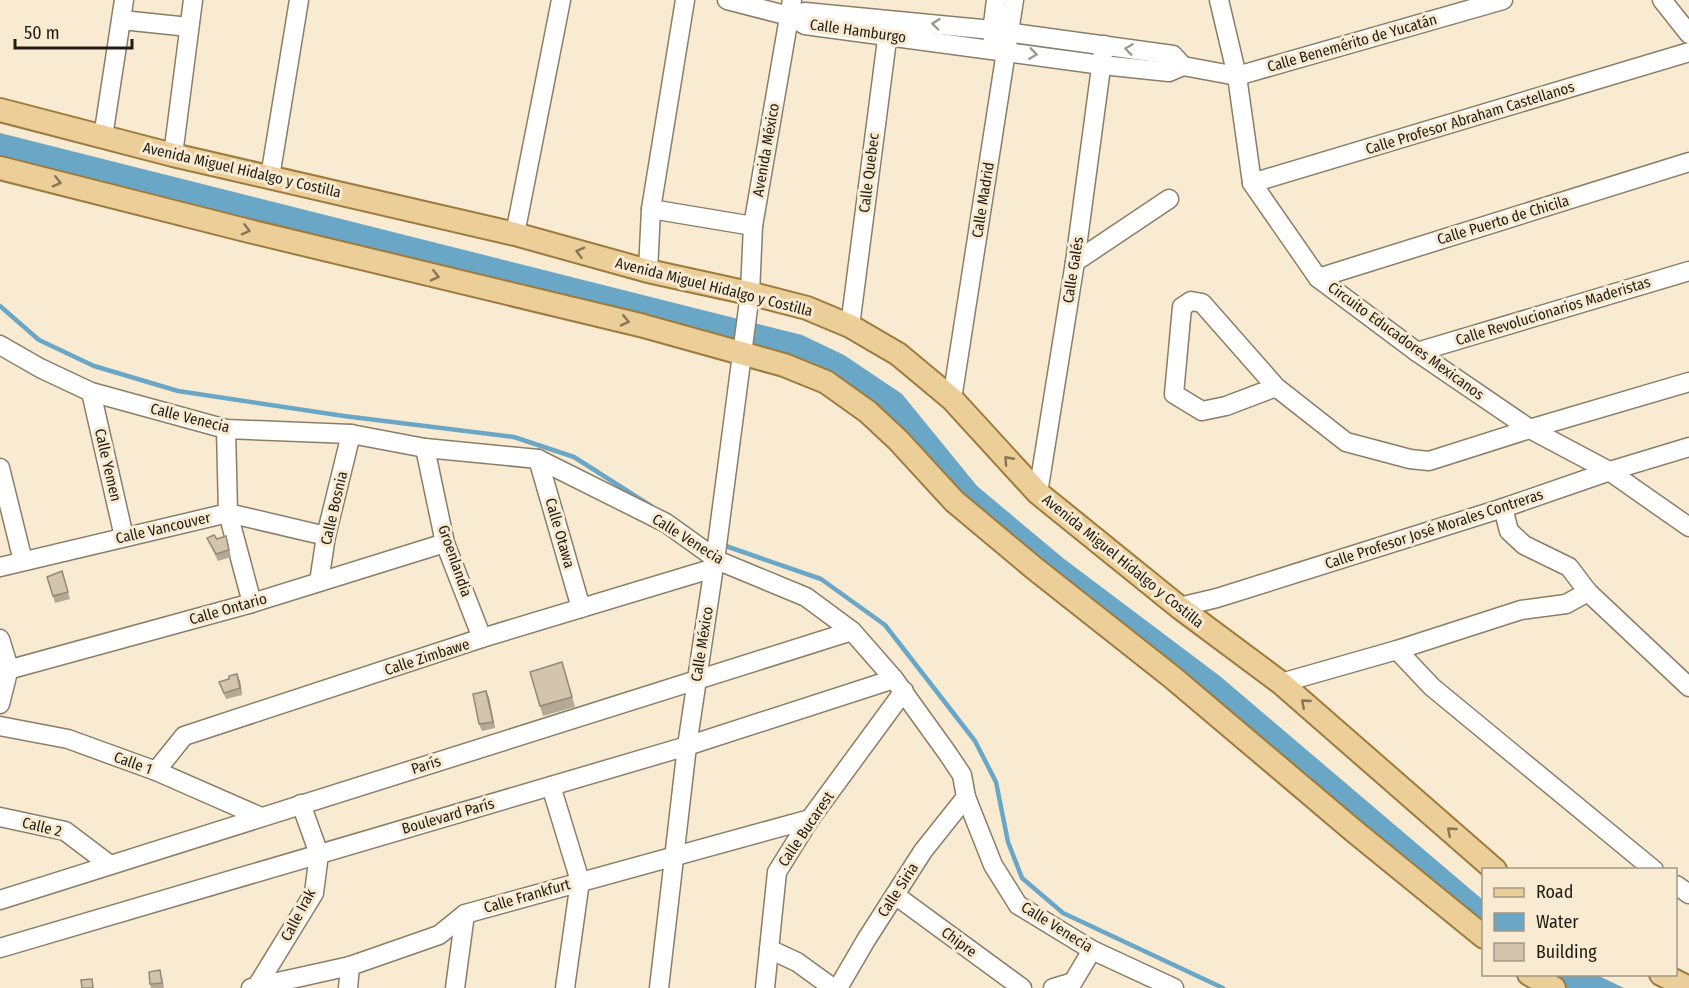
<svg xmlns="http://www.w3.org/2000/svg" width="1689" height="988" viewBox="0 0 1689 988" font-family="'Fira Sans Condensed',sans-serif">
<rect width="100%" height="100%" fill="#f9ead2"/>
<!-- water -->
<g fill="#6aa7c7">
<polygon points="0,133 802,335 844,355 902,394 977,486 1063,558 1221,677 1483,900 1483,931 806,365 0,156"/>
<polygon points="1538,975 1597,975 1624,988 1566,988"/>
</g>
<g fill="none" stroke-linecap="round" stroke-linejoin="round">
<!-- stream -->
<g stroke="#6aa7c7" stroke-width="4.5">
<polyline points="0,306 39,340 94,366 178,391 344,416 514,437 574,457 651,506"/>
<polyline points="720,544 821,579 885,625 975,741 996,782 1008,842 1022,878 1063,913 1223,988"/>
</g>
<defs>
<g id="minor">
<polyline points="727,0 789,16 805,25 1102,65 1169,72 1183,66 1237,76 1503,0"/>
<polyline points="1219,0 1237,76 1252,183 1318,278 1417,352 1530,429 1609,471 1689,527"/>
<polyline points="1662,0 1689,34"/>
<polyline points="789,16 805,12 992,30 1173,55 1183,66"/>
<polyline points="122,20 189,27"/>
<polyline points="993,40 992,32 996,0"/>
<polyline points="103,137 124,0"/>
<polyline points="173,155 193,0"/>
<polyline points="270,177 299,0"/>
<polyline points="1252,183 1689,52"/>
<polyline points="651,209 753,226"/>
<polyline points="515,234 561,0"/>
<polyline points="1075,262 1169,199"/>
<polyline points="648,271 651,209 685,0"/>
<polyline points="1318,278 1689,162"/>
<polyline points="850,326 889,24"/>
<polyline points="0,345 40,368 91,392 226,429 351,434 425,448 538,459 666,523 719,561 806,597 852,631 894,679 948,754 962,775 966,797 993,865 1018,905 1092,950 1174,988"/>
<polyline points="1417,352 1689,271"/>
<polyline points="1276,387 1226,406 1202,411 1174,394 1182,307 1191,301 1202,303 1276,387 1346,442 1410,459 1429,461 1536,427 1689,382"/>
<polyline points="91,392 124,537"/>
<polyline points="952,399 1014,0"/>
<polyline points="226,429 228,513 252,603"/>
<polyline points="425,448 445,543 482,638"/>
<polyline points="538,459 581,608"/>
<polyline points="0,468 23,561"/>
<polyline points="1038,493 1075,262 1104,45"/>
<polyline points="1503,508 1509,531 1524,545 1569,567 1588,592 1689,687"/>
<polyline points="0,567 228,513 326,536"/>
<polyline points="319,582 326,536 351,434"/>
<polyline points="1179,607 1217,598 1503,508 1613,470 1689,447"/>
<polyline points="0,639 9,668"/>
<polyline points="1397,650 1432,687 1654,870"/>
<polyline points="0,672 252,603 445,543"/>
<polyline points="1281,683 1397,650 1521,610 1566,604 1588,592"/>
<polyline points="0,704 9,668"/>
<polyline points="0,726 68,739 156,771 261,817"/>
<polyline points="156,771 184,736 482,638 714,568"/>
<polyline points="551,786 580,881 565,988"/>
<polyline points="0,817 65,831 110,865"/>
<polyline points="1676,885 1689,894"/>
<polyline points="895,895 1022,988"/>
<polyline points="0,900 852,631"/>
<polyline points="0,948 687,746 894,679"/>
<polyline points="769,949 797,962 833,988"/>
<polyline points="257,986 314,893 319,854 301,804"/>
<polyline points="251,988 350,966 439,935 465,914 810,819"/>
<polyline points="348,988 350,966"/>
<polyline points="455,988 465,914"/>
<polyline points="659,988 687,746 716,553 750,293 753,226 792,0"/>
<polyline points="765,988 777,872 810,819 904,691"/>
<polyline points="838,988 866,940 923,851 966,797"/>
<polyline points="1053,988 1073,982 1092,950"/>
</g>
<g id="major">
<polyline points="0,110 173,155 515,234 648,271 753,294 807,308 850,326 898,354 952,399 1038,493 1179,607 1281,683 1495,870"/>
<polyline points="0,168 249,231 640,325 784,365 826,382 868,412 898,440 954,501 1034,568 1172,677 1354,831 1484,937"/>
<polyline points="1529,974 1554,988"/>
<polyline points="1661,974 1689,988"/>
</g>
</defs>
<!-- minor casing -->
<use href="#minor" stroke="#8b7e68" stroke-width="21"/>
<!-- major casing -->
<use href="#major" stroke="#9d7b3e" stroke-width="26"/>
<!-- minor -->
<use href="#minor" stroke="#fff" stroke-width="18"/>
<!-- major -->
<use href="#major" stroke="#ecce99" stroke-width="22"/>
</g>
<!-- wall -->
<g fill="#b5a995">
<polygon points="207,538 217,539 228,543 231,557 218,561"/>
<polygon points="62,571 70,599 55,603 53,596"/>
<polygon points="565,672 575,707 543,716 540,706"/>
<polygon points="240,681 242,695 226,699 219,682"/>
<polygon points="486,691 489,698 495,728 482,731 479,724"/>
<polygon points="162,976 164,988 151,988 150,984"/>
</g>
<!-- shaded-wall -->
<g fill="#948979">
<polygon points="237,674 240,681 242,695 240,688"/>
<polygon points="486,691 489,698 495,728 493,722"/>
</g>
<!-- building -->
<g fill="#d3c4ad" stroke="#948979" stroke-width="1.5">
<polygon points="214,535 217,539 226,536 229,550 216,554 207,538"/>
<polygon points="62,571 68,592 53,596 47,577"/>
<polygon points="562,662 572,697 540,706 530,672"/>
<polygon points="237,674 240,688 224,693 219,682 229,679 229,676"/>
<polygon points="486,691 493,722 479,724 473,694"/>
<polygon points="160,970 162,983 150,984 149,972"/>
<polygon points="92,979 93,988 82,988 81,980"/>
</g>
<!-- one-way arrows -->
<defs><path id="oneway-chevron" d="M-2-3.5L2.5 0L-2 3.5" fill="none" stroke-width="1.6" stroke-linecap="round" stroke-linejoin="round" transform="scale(1.5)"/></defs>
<g stroke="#9c9995">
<use href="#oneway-chevron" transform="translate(936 24) rotate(-174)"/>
<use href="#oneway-chevron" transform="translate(1129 49) rotate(-172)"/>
<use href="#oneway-chevron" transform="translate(1033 54) rotate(8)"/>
</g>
<g stroke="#877656">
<use href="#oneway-chevron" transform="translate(57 182) rotate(14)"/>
<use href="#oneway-chevron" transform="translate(246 230) rotate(14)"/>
<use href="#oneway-chevron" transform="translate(580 252) rotate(-165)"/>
<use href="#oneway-chevron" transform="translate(435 276) rotate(13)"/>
<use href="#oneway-chevron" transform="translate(625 321) rotate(13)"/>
<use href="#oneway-chevron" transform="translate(1008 460) rotate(-132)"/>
<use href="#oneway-chevron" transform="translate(1305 703) rotate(-139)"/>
<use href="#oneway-chevron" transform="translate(1451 831) rotate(-139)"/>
</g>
<g text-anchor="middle" stroke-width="6" stroke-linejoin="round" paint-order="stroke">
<!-- street labels -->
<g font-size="15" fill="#221d14" stroke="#f9ead2">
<text transform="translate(858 31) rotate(8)" y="5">Calle Hamburgo</text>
<text transform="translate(1352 43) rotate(-16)" y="5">Calle Benemérito de Yucatán</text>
<text transform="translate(1470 118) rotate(-17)" y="5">Calle Profesor Abraham Castellanos</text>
<text transform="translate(766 150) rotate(-80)" y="5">Avenida México</text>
<text transform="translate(242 170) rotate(13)" y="5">Avenida Miguel Hidalgo y Costilla</text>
<text transform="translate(869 173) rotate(-83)" y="5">Calle Quebec</text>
<text transform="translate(983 200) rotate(-81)" y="5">Calle Madrid</text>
<text transform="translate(1503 220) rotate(-17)" y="5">Calle Puerto de Chicila</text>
<text transform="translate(1073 270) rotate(-81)" y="5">Calle Galés</text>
<text transform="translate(714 287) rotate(14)" y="5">Avenida Miguel Hidalgo y Costilla</text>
<text transform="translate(1553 311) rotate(-17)" y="5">Calle Revolucionarios Maderistas</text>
<text transform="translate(1406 341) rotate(36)" y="5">Circuito Educadores Mexicanos</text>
<text transform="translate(190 418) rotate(14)" y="5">Calle Venecia</text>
<text transform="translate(108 465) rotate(77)" y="5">Calle Yemen</text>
<text transform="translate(334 508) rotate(-77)" y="5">Calle Bosnia</text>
<text transform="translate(163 528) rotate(-13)" y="5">Calle Vancouver</text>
<text transform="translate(1434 529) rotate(-18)" y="5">Calle Profesor José Morales Contreras</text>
<text transform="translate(560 533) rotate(74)" y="5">Calle Otawa</text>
<text transform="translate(688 539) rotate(32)" y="5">Calle Venecia</text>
<text transform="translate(455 561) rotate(71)" y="5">Groenlandia</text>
<text transform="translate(1123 561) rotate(39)" y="5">Avenida Miguel Hidalgo y Costilla</text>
<text transform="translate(228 609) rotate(-16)" y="5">Calle Ontario</text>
<text transform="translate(702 644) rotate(-81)" y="5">Calle México</text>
<text transform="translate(427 657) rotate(-18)" y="5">Calle Zimbawe</text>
<text transform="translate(133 763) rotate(20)" y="5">Calle 1</text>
<text transform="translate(426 765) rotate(-18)" y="5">París</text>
<text transform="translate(448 816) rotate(-16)" y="5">Boulevard París</text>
<text transform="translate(42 827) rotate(14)" y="5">Calle 2</text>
<text transform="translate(806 829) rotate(-56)" y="5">Calle Bucarest</text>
<text transform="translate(898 890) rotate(-57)" y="5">Calle Siria</text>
<text transform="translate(527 896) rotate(-16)" y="5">Calle Frankfurt</text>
<text transform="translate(298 915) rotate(-62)" y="5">Calle Irak</text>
<text transform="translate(1057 927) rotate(32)" y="5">Calle Venecia</text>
<text transform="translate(959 942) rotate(36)" y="5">Chipre</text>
</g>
</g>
<!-- legend -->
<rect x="1482" y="868" width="195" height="108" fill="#f9ead2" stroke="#a39886" stroke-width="1.5"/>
<rect x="1494" y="888" width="30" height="9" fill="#ecce99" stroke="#a39886" stroke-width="1.5"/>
<text x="1536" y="898" font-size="18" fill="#221d14">Road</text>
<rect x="1494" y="913" width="30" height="18" fill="#6aa7c7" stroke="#a39886" stroke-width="1.5"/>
<text x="1536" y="928" font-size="18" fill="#221d14">Water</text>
<rect x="1494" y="943" width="30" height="18" fill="#d3c4ad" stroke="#a39886" stroke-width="1.5"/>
<text x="1536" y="958" font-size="18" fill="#221d14">Building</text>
<!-- scale -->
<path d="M15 39v9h117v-9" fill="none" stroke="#221d14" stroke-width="3"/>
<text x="24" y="39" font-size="18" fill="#221d14" stroke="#f9ead2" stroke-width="4.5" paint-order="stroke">50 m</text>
</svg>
